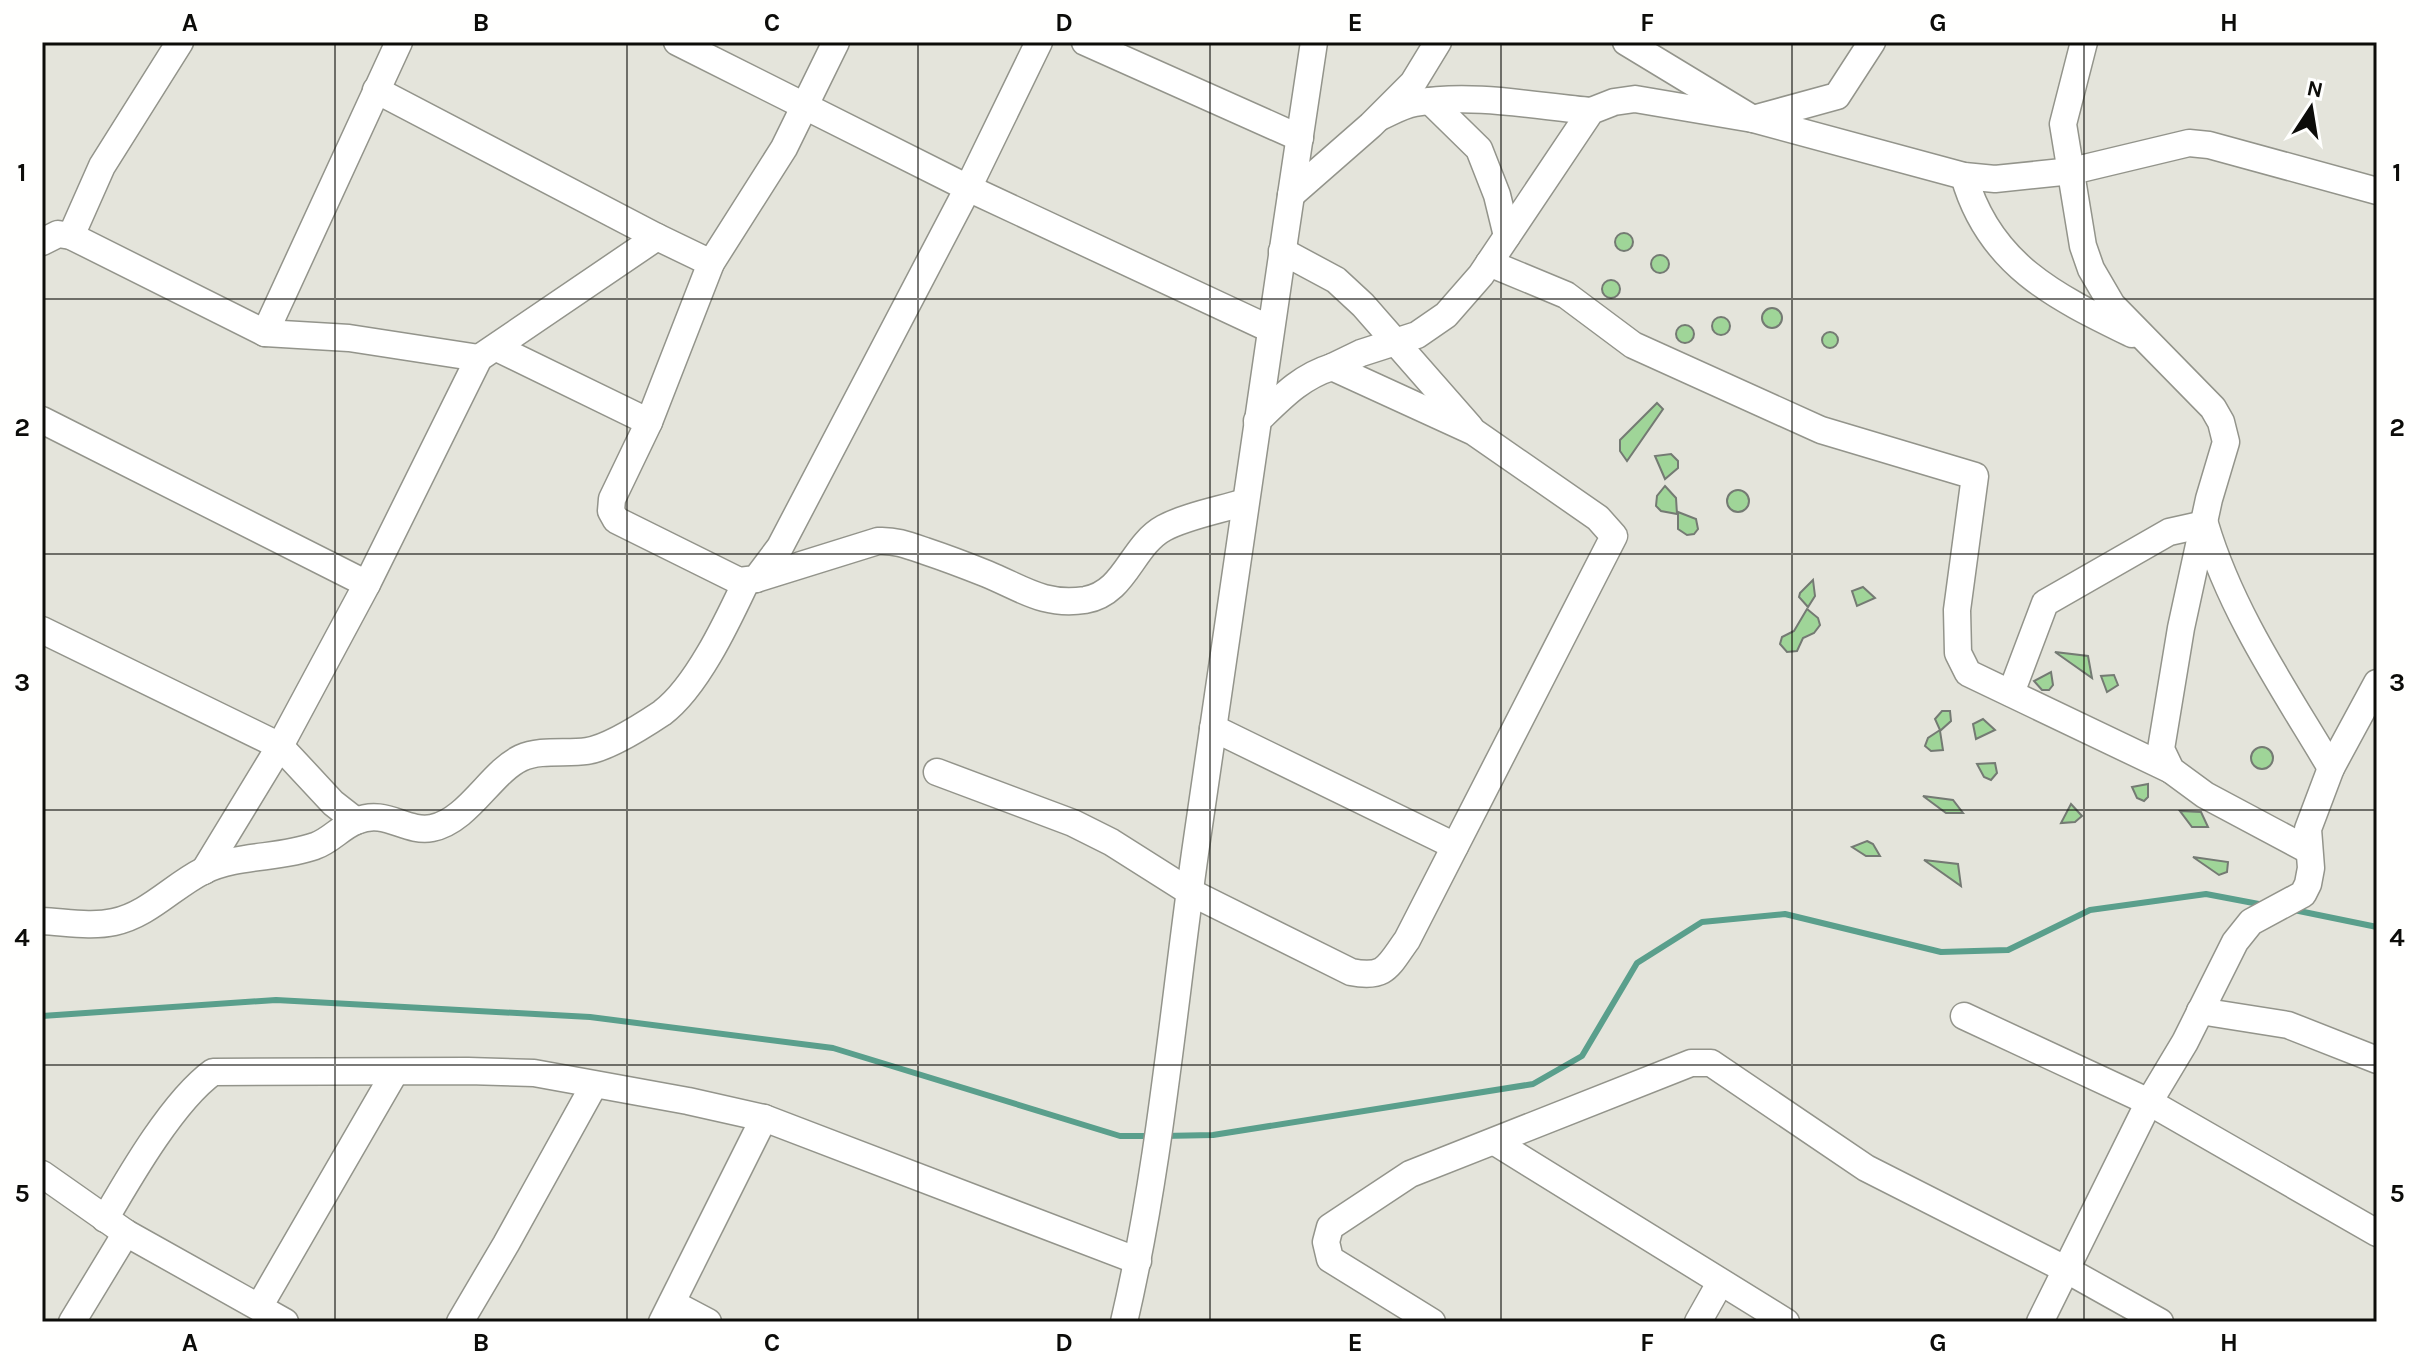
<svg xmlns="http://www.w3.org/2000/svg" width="2419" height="1364" viewBox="0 0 2419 1364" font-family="Karla,sans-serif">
<rect width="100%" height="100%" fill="#e4e4db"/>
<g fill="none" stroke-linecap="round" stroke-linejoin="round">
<!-- stream -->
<g stroke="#5a9f8c" stroke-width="6">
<polyline points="2294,910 2377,927"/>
<polyline points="42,1016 276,1000 590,1017 833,1048 1120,1136 1152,1136"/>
<polyline points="1163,1136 1213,1135 1533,1084 1582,1056 1637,963 1702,922 1785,914 1941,952 2008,950 2090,910 2206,894 2264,905"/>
</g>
</g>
<!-- building -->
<g fill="#9fd598" stroke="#747a73" stroke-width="2">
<circle cx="1624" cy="242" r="9"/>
<circle cx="1660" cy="264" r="9"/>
<circle cx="1611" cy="289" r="9"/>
<circle cx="1772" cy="318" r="10"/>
<circle cx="1721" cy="326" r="9"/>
<circle cx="1685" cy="334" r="9"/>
<circle cx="1830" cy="340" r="8"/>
<polygon points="1657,403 1663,409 1627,461 1620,451 1620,440"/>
<polygon points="1671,454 1678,461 1678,468 1665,479 1655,456"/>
<polygon points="1665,486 1676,498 1677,514 1661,511 1656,506 1657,496"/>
<circle cx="1738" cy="501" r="11"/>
<polygon points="1678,512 1696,519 1698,529 1694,534 1687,535 1678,529"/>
<polygon points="1813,580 1815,596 1808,607 1799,597 1800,593"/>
<polygon points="1863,587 1875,598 1857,606 1852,591"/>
<polygon points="1807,609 1818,618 1820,625 1814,633 1803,638 1797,651 1787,652 1780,644 1782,637 1794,631"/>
<polygon points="2055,652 2088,656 2092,678"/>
<polygon points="2051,672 2053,685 2049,690 2042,690 2034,681"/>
<polygon points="2114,675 2118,685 2107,692 2101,676"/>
<polygon points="1942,711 1950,711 1951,721 1940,731 1943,750 1931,751 1925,746 1928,738 1940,730 1935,719"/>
<polygon points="1983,719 1995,730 1976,739 1973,724"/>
<circle cx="2262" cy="758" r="11"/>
<polygon points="1995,763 1997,773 1991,780 1984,777 1977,764"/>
<polygon points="2148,784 2148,797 2144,801 2137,798 2132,787"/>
<polygon points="1923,796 1953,800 1963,813 1946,813"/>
<polygon points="2071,804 2082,816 2075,822 2061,823"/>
<polygon points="2180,811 2201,812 2208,827 2192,827"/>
<polygon points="1867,841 1873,844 1880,856 1866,856 1852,847"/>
<polygon points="2193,857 2228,862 2227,872 2219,875"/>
<polygon points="1924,860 1958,864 1961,886"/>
</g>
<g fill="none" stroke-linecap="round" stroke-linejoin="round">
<defs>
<g id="minor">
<polyline points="677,42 968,188 1270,329"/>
<polyline points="836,42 784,148 711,263 649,422 612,499 611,511 616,520 739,581 756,579 780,547 968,188 1039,42"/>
<polyline points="1085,42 1300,138"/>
<polyline points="1626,42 1753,119 1964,176 1995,179 2072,171 2189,143 2209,145 2377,191"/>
<polyline points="2084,42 2063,124 2083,246 2091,269 2112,305 2213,408 2221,422 2226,442 2209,499 2181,628 2161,749 2171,770 2205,795 2308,850"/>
<polyline points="376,90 657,237"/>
<polyline points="1430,101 1479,149 1497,195 1507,236"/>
<path d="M 1380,117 C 1391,112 1403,105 1415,103 C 1472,93 1535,106 1591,111"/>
<path d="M 1964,176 C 1989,265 2056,297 2132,334"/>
<polyline points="1291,195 1371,125 1413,83 1438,42"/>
<polyline points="71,236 102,166 180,42"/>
<polyline points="42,242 58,234 71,236 265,333 349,338 479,358"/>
<polyline points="1282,251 1336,280 1363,305 1470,427"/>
<polyline points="1489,263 1566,295 1633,345 1821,430 1975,476 1957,610 1958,653 1968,673 2171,770"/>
<polyline points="265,333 399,42"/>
<polyline points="497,348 649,422"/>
<polyline points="1332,367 1361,353 1417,335 1446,315 1481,275 1591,111 1614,102 1635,99 1753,119 1837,96 1872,42"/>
<polyline points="42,420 367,584"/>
<path d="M 756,579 L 878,541 C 895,540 908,545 925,551 C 946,558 967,566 987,574 C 1023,589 1044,606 1085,600 C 1126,593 1131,546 1164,528 C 1186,516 1220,510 1245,502"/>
<polyline points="42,630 280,746 333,803 356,821"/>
<path d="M 2011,693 L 2045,603 L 2169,532 L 2205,524 C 2231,612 2284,689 2331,768"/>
<polyline points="1213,728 1455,846"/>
<path d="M 937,772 L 1073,823 L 1111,842 L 1190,892 L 1351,972 C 1386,979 1388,966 1407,940 L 1614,536 L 1598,518 L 1474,432 L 1332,367 C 1300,377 1281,398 1257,421"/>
<polyline points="204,871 280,746 367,584 479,358 657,237 711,263"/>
<path d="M 42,921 C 65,922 91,927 114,922 C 148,915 173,886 203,871 C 238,854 279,859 315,846 C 330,841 341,827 356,821 C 386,808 405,833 432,828 C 468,821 491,772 521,758 C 541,749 566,754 587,751 C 608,748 644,725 662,713 C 697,687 728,620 746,582"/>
<polyline points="2200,1011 2288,1025 2377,1060"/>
<polyline points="1964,1016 2149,1102 2377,1233"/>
<polyline points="1495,1142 1786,1322"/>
<polyline points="42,1174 126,1233 285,1322"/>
<path d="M 105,1219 C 130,1176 173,1101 213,1072 L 468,1071 L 534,1073 L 688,1101 L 764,1118 L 1138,1261"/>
<polyline points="672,1303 708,1322"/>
<polyline points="259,1307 395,1072"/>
<polyline points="72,1322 126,1233"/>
<polyline points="460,1322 506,1244 594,1085"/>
<polyline points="662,1322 764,1118"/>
<path d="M 1124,1322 C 1160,1168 1173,1010 1195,853 C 1234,582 1273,312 1314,42"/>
<polyline points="1432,1322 1330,1259 1326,1242 1330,1227 1410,1174 1691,1063 1711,1063 1866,1168 2067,1270 2160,1322"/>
<polyline points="1698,1322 1720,1283"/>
<polyline points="2040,1322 2149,1102 2185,1042 2235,942 2251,922 2303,894 2308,884 2311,868 2308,829 2331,768 2377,683"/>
</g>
</defs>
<!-- minor casing -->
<use href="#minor" stroke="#93948b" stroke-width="29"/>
<!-- minor -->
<use href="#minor" stroke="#fff" stroke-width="26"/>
</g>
<!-- grid -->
<path fill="none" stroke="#0c0c09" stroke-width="2" stroke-opacity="0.55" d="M 335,42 L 335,1322M 627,42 L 627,1322M 918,42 L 918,1322M 1210,42 L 1210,1322M 1501,42 L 1501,1322M 1792,42 L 1792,1322M 2084,42 L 2084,1322M 42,299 L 2377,299M 42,554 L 2377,554M 42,810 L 2377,810M 42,1065 L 2377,1065"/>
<!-- border -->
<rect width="2419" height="1364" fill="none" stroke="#fffffe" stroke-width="88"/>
<!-- north arrow -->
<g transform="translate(2311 108) rotate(12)" stroke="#fffffe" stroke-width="6" paint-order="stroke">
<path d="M0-6L14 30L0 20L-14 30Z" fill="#0c0c09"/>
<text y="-12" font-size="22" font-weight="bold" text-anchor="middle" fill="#0c0c09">N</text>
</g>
<rect x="44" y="44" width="2331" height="1276" fill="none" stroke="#0c0c09" stroke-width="3"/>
<g font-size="26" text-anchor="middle" font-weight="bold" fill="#0c0c09">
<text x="190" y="31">A</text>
<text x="481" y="31">B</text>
<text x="772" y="31">C</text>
<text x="1064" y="31">D</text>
<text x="1355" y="31">E</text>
<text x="1647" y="31">F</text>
<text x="1938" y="31">G</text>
<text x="2229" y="31">H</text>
<text x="22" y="181">1</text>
<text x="2397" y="181">1</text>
<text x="22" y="436">2</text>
<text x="2397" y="436">2</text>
<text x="22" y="691">3</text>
<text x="2397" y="691">3</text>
<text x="22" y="946">4</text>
<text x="2397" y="946">4</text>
<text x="22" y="1202">5</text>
<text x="2397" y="1202">5</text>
<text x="190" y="1351">A</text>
<text x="481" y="1351">B</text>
<text x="772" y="1351">C</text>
<text x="1064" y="1351">D</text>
<text x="1355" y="1351">E</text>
<text x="1647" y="1351">F</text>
<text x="1938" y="1351">G</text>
<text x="2229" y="1351">H</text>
</g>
</svg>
